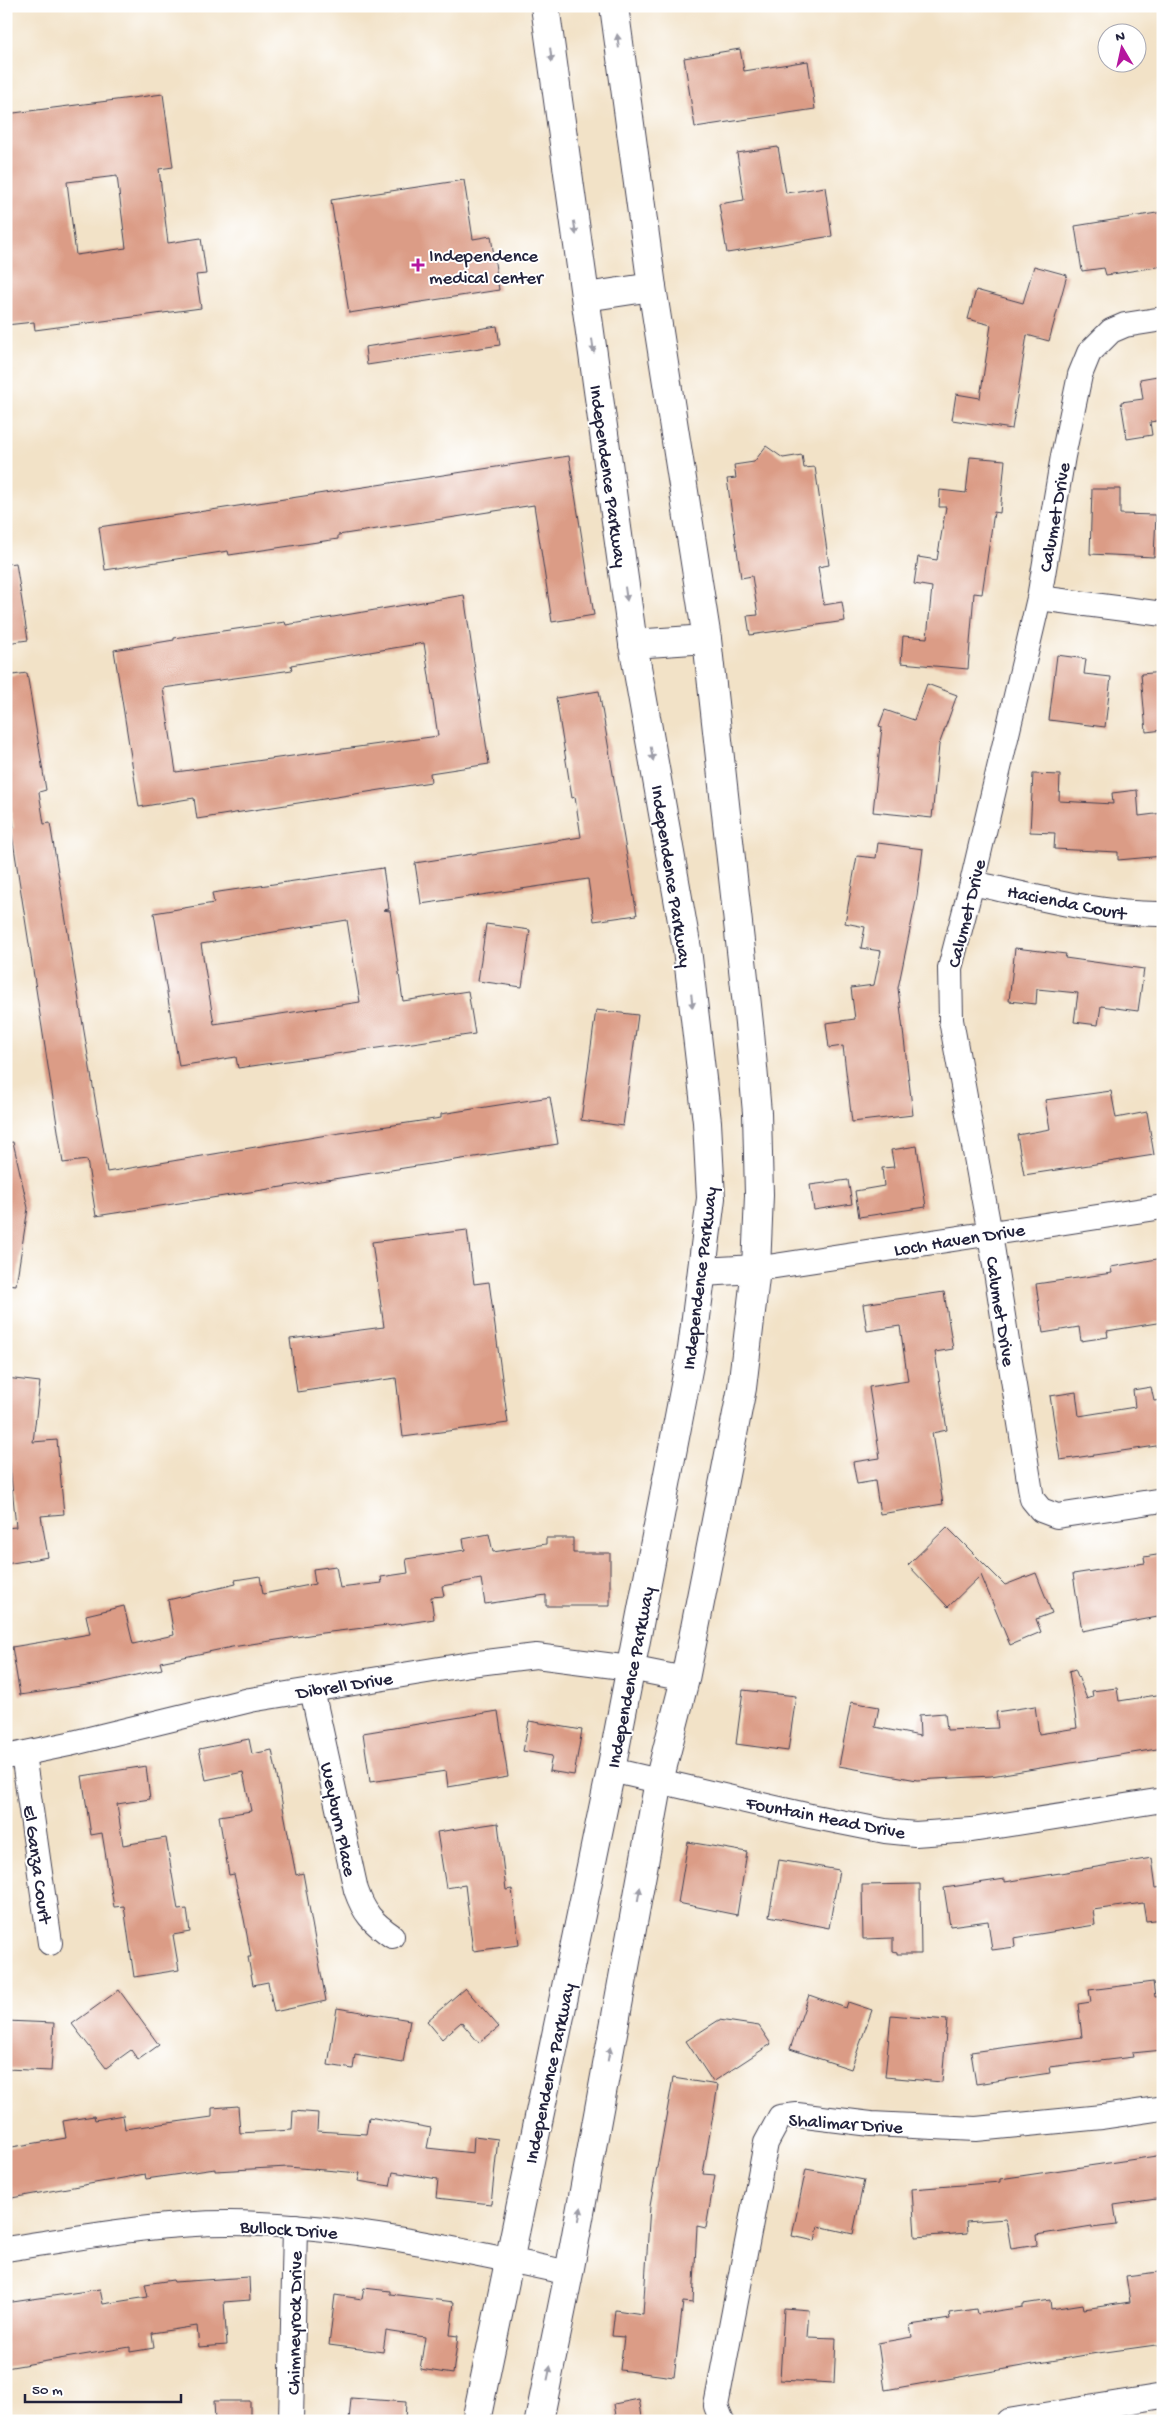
<svg xmlns="http://www.w3.org/2000/svg" width="1169" height="2427" viewBox="0 0 1169 2427" font-family="'Gochi Hand',sans-serif">
<rect width="100%" height="100%" fill="#fff"/>
<filter id="ink" filterUnits="userSpaceOnUse"><feTurbulence type="fractalNoise" baseFrequency=".02" numOctaves="2"/><feDisplacementMap in="SourceGraphic" scale="10" xChannelSelector="R" yChannelSelector="G"/><feConvolveMatrix kernelMatrix="1 2 1 2 8 2 1 2 1" color-interpolation-filters="sRGB"/></filter>
<filter id="wash" filterUnits="userSpaceOnUse"><feTurbulence type="fractalNoise" baseFrequency=".0096" numOctaves="4" result="noise"/><feDisplacementMap in="SourceGraphic" scale="20" xChannelSelector="R" yChannelSelector="G"/><feGaussianBlur stdDeviation="1.12" result="paint"/><feColorMatrix in="noise" values="0 0 0 0 0 0 0 0 0 0 0 0 0 0 0 0 0 1.4 0 .05"/><feComposite in="paint" operator="in"/></filter>
<g filter="url(#wash)">
<rect width="100%" height="100%" fill="#f2e2c7"/>
<g id="blocks">
<!-- building -->
<g fill="#db9c86" fill-rule="evenodd">
<polygon points="740,49 744,71 808,61 815,109 695,127 684,58"/>
<path d="M 163,94 L 173,167 L 159,169 L 168,243 L 201,238 L 206,274 L 196,275 L 201,308 L 35,330 L 34,322 L 6,325 L 6,114 ZM 117,176 L 126,248 L 76,255 L 67,182 Z"/>
<polygon points="778,147 786,193 825,187 832,236 727,253 719,204 744,200 737,153"/>
<polygon points="464,180 473,239 491,236 499,290 349,313 331,200"/>
<polygon points="1163,212 1163,266 1106,275 1104,268 1082,271 1075,226"/>
<polygon points="1034,266 1067,275 1049,341 1027,335 1012,429 952,420 956,394 980,398 991,325 968,319 976,290 1023,303"/>
<polygon points="497,326 500,345 367,365 365,347"/>
<polygon points="1163,375 1163,420 1150,422 1152,435 1127,439 1121,402 1143,399 1140,379"/>
<polygon points="766,446 783,458 802,455 804,468 815,467 829,565 818,567 824,605 842,602 845,621 750,635 747,616 758,615 752,576 741,578 727,479 736,478 734,465 754,462"/>
<polygon points="569,456 594,615 552,622 534,505 338,535 338,539 229,555 228,551 105,570 99,527"/>
<polygon points="970,457 1005,460 1000,513 994,512 982,594 974,593 968,669 901,663 903,636 927,638 932,587 914,584 918,557 937,560 946,507 939,507 940,490 966,493"/>
<polygon points="1092,489 1120,489 1120,514 1156,515 1154,557 1090,554"/>
<polygon points="16,563 28,640 6,643 6,564"/>
<path d="M 464,595 L 489,764 L 430,773 L 431,782 L 197,819 L 194,798 L 139,807 L 114,650 L 174,640 L 174,638 L 285,622 L 286,625 ZM 424,643 L 438,736 L 176,772 L 163,688 L 292,670 L 291,665 Z"/>
<polygon points="1057,655 1086,659 1084,674 1111,677 1105,727 1049,720"/>
<polygon points="1163,672 1163,730 1146,732 1141,674"/>
<polygon points="27,673 46,790 39,792 44,824 50,823 107,1172 327,1135 441,1118 441,1114 550,1097 558,1144 96,1216 87,1160 63,1163 11,828 14,828 6,779 6,676"/>
<polygon points="927,684 957,695 939,745 932,818 873,812 882,727 879,726 885,710 914,720"/>
<polygon points="599,691 637,915 594,921 588,879 421,904 415,863 581,837 575,797 572,798 556,698"/>
<polygon points="1033,774 1060,775 1059,801 1113,804 1112,793 1137,790 1139,816 1163,813 1163,856 1118,860 1118,852 1054,849 1055,833 1030,832"/>
<polygon points="878,843 923,849 917,896 898,988 913,1115 852,1122 843,1046 829,1048 826,1023 855,1019 851,988 874,985 881,951 861,948 865,927 845,923 857,856 876,858"/>
<path d="M 383,868 L 389,909 L 383,910 L 390,911 L 403,1001 L 468,991 L 475,1034 L 238,1068 L 236,1057 L 179,1066 L 154,913 L 214,903 L 212,893 ZM 347,920 L 360,1002 L 214,1024 L 201,944 Z"/>
<polygon points="486,924 530,930 522,987 478,981"/>
<polygon points="1015,948 1066,954 1065,958 1144,969 1138,1011 1101,1006 1098,1025 1074,1022 1078,993 1037,989 1036,1004 1009,1001"/>
<polygon points="596,1010 638,1015 623,1126 581,1120"/>
<polygon points="1111,1091 1116,1118 1147,1112 1154,1155 1024,1175 1017,1135 1050,1129 1045,1100"/>
<polygon points="13,1142 28,1208 16,1285 6,1284 6,1143"/>
<polygon points="917,1146 926,1207 859,1217 855,1191 884,1186 882,1168 894,1167 891,1150"/>
<polygon points="848,1180 852,1204 814,1210 810,1185"/>
<polygon points="467,1230 474,1284 489,1282 508,1423 403,1437 396,1378 297,1392 290,1339 384,1327 372,1242"/>
<polygon points="1163,1258 1163,1322 1107,1331 1108,1337 1081,1341 1079,1327 1043,1333 1036,1284 1112,1273 1111,1267"/>
<polygon points="944,1292 953,1349 935,1352 947,1430 932,1433 943,1504 880,1514 875,1481 857,1484 853,1462 880,1458 869,1387 908,1381 900,1326 867,1331 863,1304"/>
<polygon points="6,1378 40,1382 33,1442 57,1440 64,1514 41,1516 48,1557 6,1564 6,1528 16,1527 6,1425"/>
<polygon points="1151,1387 1154,1401 1163,1400 1163,1445 1060,1460 1050,1396 1076,1392 1079,1416 1135,1407 1133,1390"/>
<polygon points="947,1527 1005,1585 1036,1573 1052,1613 1036,1619 1041,1632 1010,1645 981,1575 948,1607 908,1565"/>
<polygon points="489,1534 493,1552 546,1544 546,1538 573,1538 573,1553 610,1553 610,1606 546,1606 546,1595 485,1604 481,1579 442,1586 444,1596 431,1597 434,1619 389,1626 388,1625 322,1633 232,1647 160,1662 162,1669 101,1683 20,1695 12,1647 90,1634 86,1615 124,1606 133,1644 174,1635 168,1600 236,1584 235,1580 260,1576 263,1594 315,1584 313,1569 336,1566 340,1588 382,1583 381,1577 408,1573 406,1559 465,1550 463,1539"/>
<polygon points="1163,1554 1163,1616 1082,1631 1073,1574 1145,1563 1144,1557"/>
<polygon points="1075,1669 1087,1699 1093,1697 1092,1691 1117,1688 1119,1701 1163,1694 1163,1748 991,1776 917,1780 839,1766 851,1702 879,1707 875,1727 920,1736 919,1715 945,1713 947,1730 998,1728 996,1712 1035,1706 1039,1734 1077,1728 1069,1671"/>
<polygon points="743,1690 796,1696 788,1751 736,1744"/>
<polygon points="498,1711 508,1777 448,1787 446,1771 370,1782 363,1733"/>
<polygon points="529,1721 582,1730 574,1775 549,1771 552,1756 523,1751"/>
<polygon points="249,1739 252,1754 272,1750 296,1875 303,1873 326,2001 274,2012 268,1982 253,1985 248,1957 251,1957 244,1919 234,1874 229,1875 219,1816 251,1811 243,1772 206,1780 199,1749"/>
<polygon points="146,1766 150,1799 117,1804 123,1845 166,1838 178,1910 187,1909 190,1932 173,1935 179,1970 134,1977 124,1906 114,1907 102,1833 91,1835 82,1776"/>
<polygon points="498,1823 506,1890 512,1889 519,1945 473,1951 465,1885 446,1888 437,1832"/>
<polygon points="688,1842 747,1852 737,1915 678,1903"/>
<polygon points="1152,1858 1156,1888 1163,1887 1163,1919 1146,1921 1143,1903 1093,1910 1095,1925 1014,1938 1015,1947 992,1950 988,1921 950,1926 944,1888 1005,1879 1005,1882"/>
<polygon points="779,1860 839,1870 829,1928 769,1916"/>
<polygon points="920,1884 921,1954 897,1954 897,1952 893,1951 893,1938 863,1939 862,1885"/>
<polygon points="1153,1982 1155,1997 1163,1996 1163,2050 1132,2053 1133,2057 1049,2067 1050,2073 976,2084 971,2052 1082,2037 1078,2004 1091,2002 1089,1990"/>
<polygon points="465,1988 499,2027 479,2043 461,2022 442,2039 427,2021"/>
<polygon points="119,1990 159,2045 138,2060 131,2050 106,2068 72,2024"/>
<polygon points="809,1995 846,2008 848,2002 872,2010 851,2069 790,2049"/>
<polygon points="337,2008 410,2020 403,2063 355,2055 353,2069 328,2065"/>
<polygon points="891,2015 947,2020 942,2082 885,2077"/>
<polygon points="719,2020 759,2026 771,2044 713,2082 686,2041"/>
<polygon points="6,2021 54,2023 51,2071 6,2069"/>
<polygon points="673,2078 718,2085 703,2174 715,2175 706,2228 697,2226 693,2303 683,2302 674,2377 620,2370 624,2337 612,2336 615,2310 643,2314 650,2206"/>
<polygon points="238,2106 240,2133 292,2130 293,2111 318,2113 317,2131 366,2134 369,2117 431,2128 427,2148 473,2153 474,2136 498,2139 491,2204 436,2198 438,2179 393,2172 390,2186 358,2181 360,2173 288,2167 215,2171 215,2169 146,2179 145,2174 6,2199 6,2148 66,2138 63,2121 94,2116 95,2120 123,2115 125,2129 212,2117 212,2108"/>
<polygon points="1163,2155 1163,2198 1114,2205 1117,2225 1092,2228 1092,2226 1036,2235 1037,2245 1011,2249 1006,2219 966,2222 967,2233 915,2237 912,2189 1000,2182 1000,2179"/>
<polygon points="806,2169 864,2180 853,2234 818,2226 815,2241 792,2236"/>
<polygon points="1158,2272 1163,2303 1163,2344 1091,2354 885,2390 878,2343 912,2337 910,2325 950,2319 949,2313 976,2309 977,2314 1023,2307 1023,2304 1050,2300 1051,2309 1083,2304 1084,2309 1130,2302 1126,2276"/>
<polygon points="249,2277 250,2300 224,2302 227,2345 199,2347 197,2326 152,2333 154,2348 130,2352 130,2347 6,2368 6,2303 100,2289 103,2304 148,2297 145,2284 173,2280 174,2282"/>
<polygon points="364,2288 390,2291 390,2294 454,2302 450,2335 458,2336 453,2374 420,2369 425,2337 386,2331 383,2352 329,2345 335,2295 362,2299"/>
<polygon points="784,2308 809,2310 807,2337 836,2338 834,2383 780,2380"/>
<polygon points="351,2398 406,2402 405,2421 349,2421"/>
<polygon points="639,2399 643,2421 617,2421 614,2404"/>
<polygon points="214,2401 250,2401 250,2421 215,2421"/>
</g>
</g>
</g>
<g filter="url(#ink)">
<use href="#blocks" fill-opacity="0" stroke="#413f50" stroke-width="1"/>
<g fill="none" stroke-linecap="round" stroke-linejoin="round">
<defs>
<g id="minor">
<polyline points="1163,319 1125,325 1111,331 1089,353 1080,375 1063,456 1039,598 972,883 950,968 951,1020 990,1234 1032,1499 1041,1510 1057,1516 1163,1500"/>
<polyline points="1039,598 1163,614"/>
<path d="M 972,883 C 1035,896 1098,915 1163,914"/>
<polyline points="756,1269 1163,1207"/>
<path d="M 312,1690 L 356,1890 C 364,1913 372,1922 392,1936"/>
<polyline points="23,1754 50,1943"/>
<polyline points="6,1757 69,1744 250,1700 470,1664 536,1656 630,1668 685,1679"/>
<polyline points="611,1770 810,1816 885,1831 915,1834 972,1830 1163,1800"/>
<path d="M 6,2249 C 80,2238 154,2223 228,2223 C 343,2224 458,2249 569,2273"/>
<polyline points="291,2421 295,2226"/>
<polyline points="722,2421 716,2406 766,2143 780,2117 797,2115 871,2124 976,2129 1102,2117 1163,2108"/>
<polyline points="1008,2421 1163,2396"/>
</g>
<g id="secondary">
<polyline points="586,297 652,287"/>
<polyline points="633,644 707,639"/>
<polyline points="702,1272 756,1269"/>
<polyline points="476,2421 611,1770 692,1349 711,1198 707,1122 687,949 633,644 545,6"/>
<polyline points="539,2421 569,2273 659,1781 685,1679 742,1388 756,1269 759,1195 757,1113 750,1033 707,639 652,287 614,6"/>
</g>
</defs>
<!-- minor casing -->
<use href="#minor" stroke="#413f50" stroke-width="26"/>
<!-- secondary casing -->
<use href="#secondary" stroke="#413f50" stroke-width="30"/>
<!-- minor -->
<use href="#minor" stroke="#fff" stroke-width="24"/>
<!-- secondary -->
<use href="#secondary" stroke="#fff" stroke-width="28"/>
</g>
<!-- one-way arrows -->
<defs><path id="oneway-solid" d="M-6-.8H1V-3.2L6.5 0L1 3.2V.8H-6Z" transform="scale(1.25)"/></defs>
<g fill="#9c9ca7">
<use href="#oneway-solid" transform="translate(618 41) rotate(-97)"/>
<use href="#oneway-solid" transform="translate(551 55) rotate(83)"/>
<use href="#oneway-solid" transform="translate(575 228) rotate(81)"/>
<use href="#oneway-solid" transform="translate(593 346) rotate(82)"/>
<use href="#oneway-solid" transform="translate(626 594) rotate(82)"/>
<use href="#oneway-solid" transform="translate(652 754) rotate(80)"/>
<use href="#oneway-solid" transform="translate(692 1001) rotate(84)"/>
<use href="#oneway-solid" transform="translate(639 1894) rotate(-80)"/>
<use href="#oneway-solid" transform="translate(609 2054) rotate(-80)"/>
<use href="#oneway-solid" transform="translate(580 2214) rotate(-80)"/>
<use href="#oneway-solid" transform="translate(549 2373) rotate(-78)"/>
</g>
</g>
<!-- markers -->
<path fill="#b5179e" stroke="#fff" stroke-width="2" d="M415.5 257.5h5v5h5v5h-5v5h-5v-5h-5v-5h5z"/>
<g text-anchor="middle" stroke-width="4" stroke-linejoin="round" paint-order="stroke">
<!-- poi labels -->
<g font-size="19" fill="#22223b" stroke="#fff" text-anchor="start">
<text x="429" y="261">Independence<tspan x="429" dy="22">medical center</tspan></text>
</g>
<!-- street labels -->
<g font-size="19" fill="#22223b" stroke="#fff">
<text transform="translate(610 476) rotate(82)" y="7">Independence Parkway</text>
<text transform="translate(1053 517) rotate(-80)" y="7">Calumet Drive</text>
<text transform="translate(673 876) rotate(81)" y="7">Independence Parkway</text>
<text transform="translate(1067 901) rotate(11)" y="7">Hacienda Court</text>
<text transform="translate(965 913) rotate(-76)" y="7">Calumet Drive</text>
<text transform="translate(959 1238) rotate(-9)" y="7">Loch Haven Drive</text>
<text transform="translate(698 1278) rotate(-83)" y="7">Independence Parkway</text>
<text transform="translate(1002 1311) rotate(81)" y="7">Calumet Drive</text>
<text transform="translate(629 1677) rotate(-79)" y="7">Independence Parkway</text>
<text transform="translate(344 1684) rotate(-9)" y="7">Dibrell Drive</text>
<text transform="translate(826 1816) rotate(11)" y="7">Fountain Head Drive</text>
<text transform="translate(340 1819) rotate(78)" y="7">Weyburn Place</text>
<text transform="translate(39 1864) rotate(82)" y="7">El Ganza Court</text>
<text transform="translate(548 2073) rotate(-78)" y="7">Independence Parkway</text>
<text transform="translate(846 2122) rotate(4)" y="7">Shalimar Drive</text>
<text transform="translate(289 2228) rotate(4)" y="7">Bullock Drive</text>
<text transform="translate(293 2323) rotate(-89)" y="7">Chimneyrock Drive</text>
</g>
</g>
<!-- margin -->
<rect width="1169" height="2427" fill="none" stroke="#fff" stroke-width="25"/>
<!-- north arrow -->
<g transform="translate(1122 48) rotate(351)"><circle r="24" fill="#ffffff" stroke="#a7a7b1"/>
<path d="M0-4L9 19L0 12L-9 19Z" fill="#b5179e"/>
<text y="-8" font-size="14" font-weight="bold" text-anchor="middle" fill="#22223b">N</text>
</g>
<!-- scale -->
<path d="M25 2394v8h156v-8" fill="none" stroke="#22223b" stroke-width="2.5"/>
<text x="32" y="2394" font-size="15" fill="#22223b" stroke="#ffffff" stroke-width="4" paint-order="stroke">50 m</text>
</svg>
